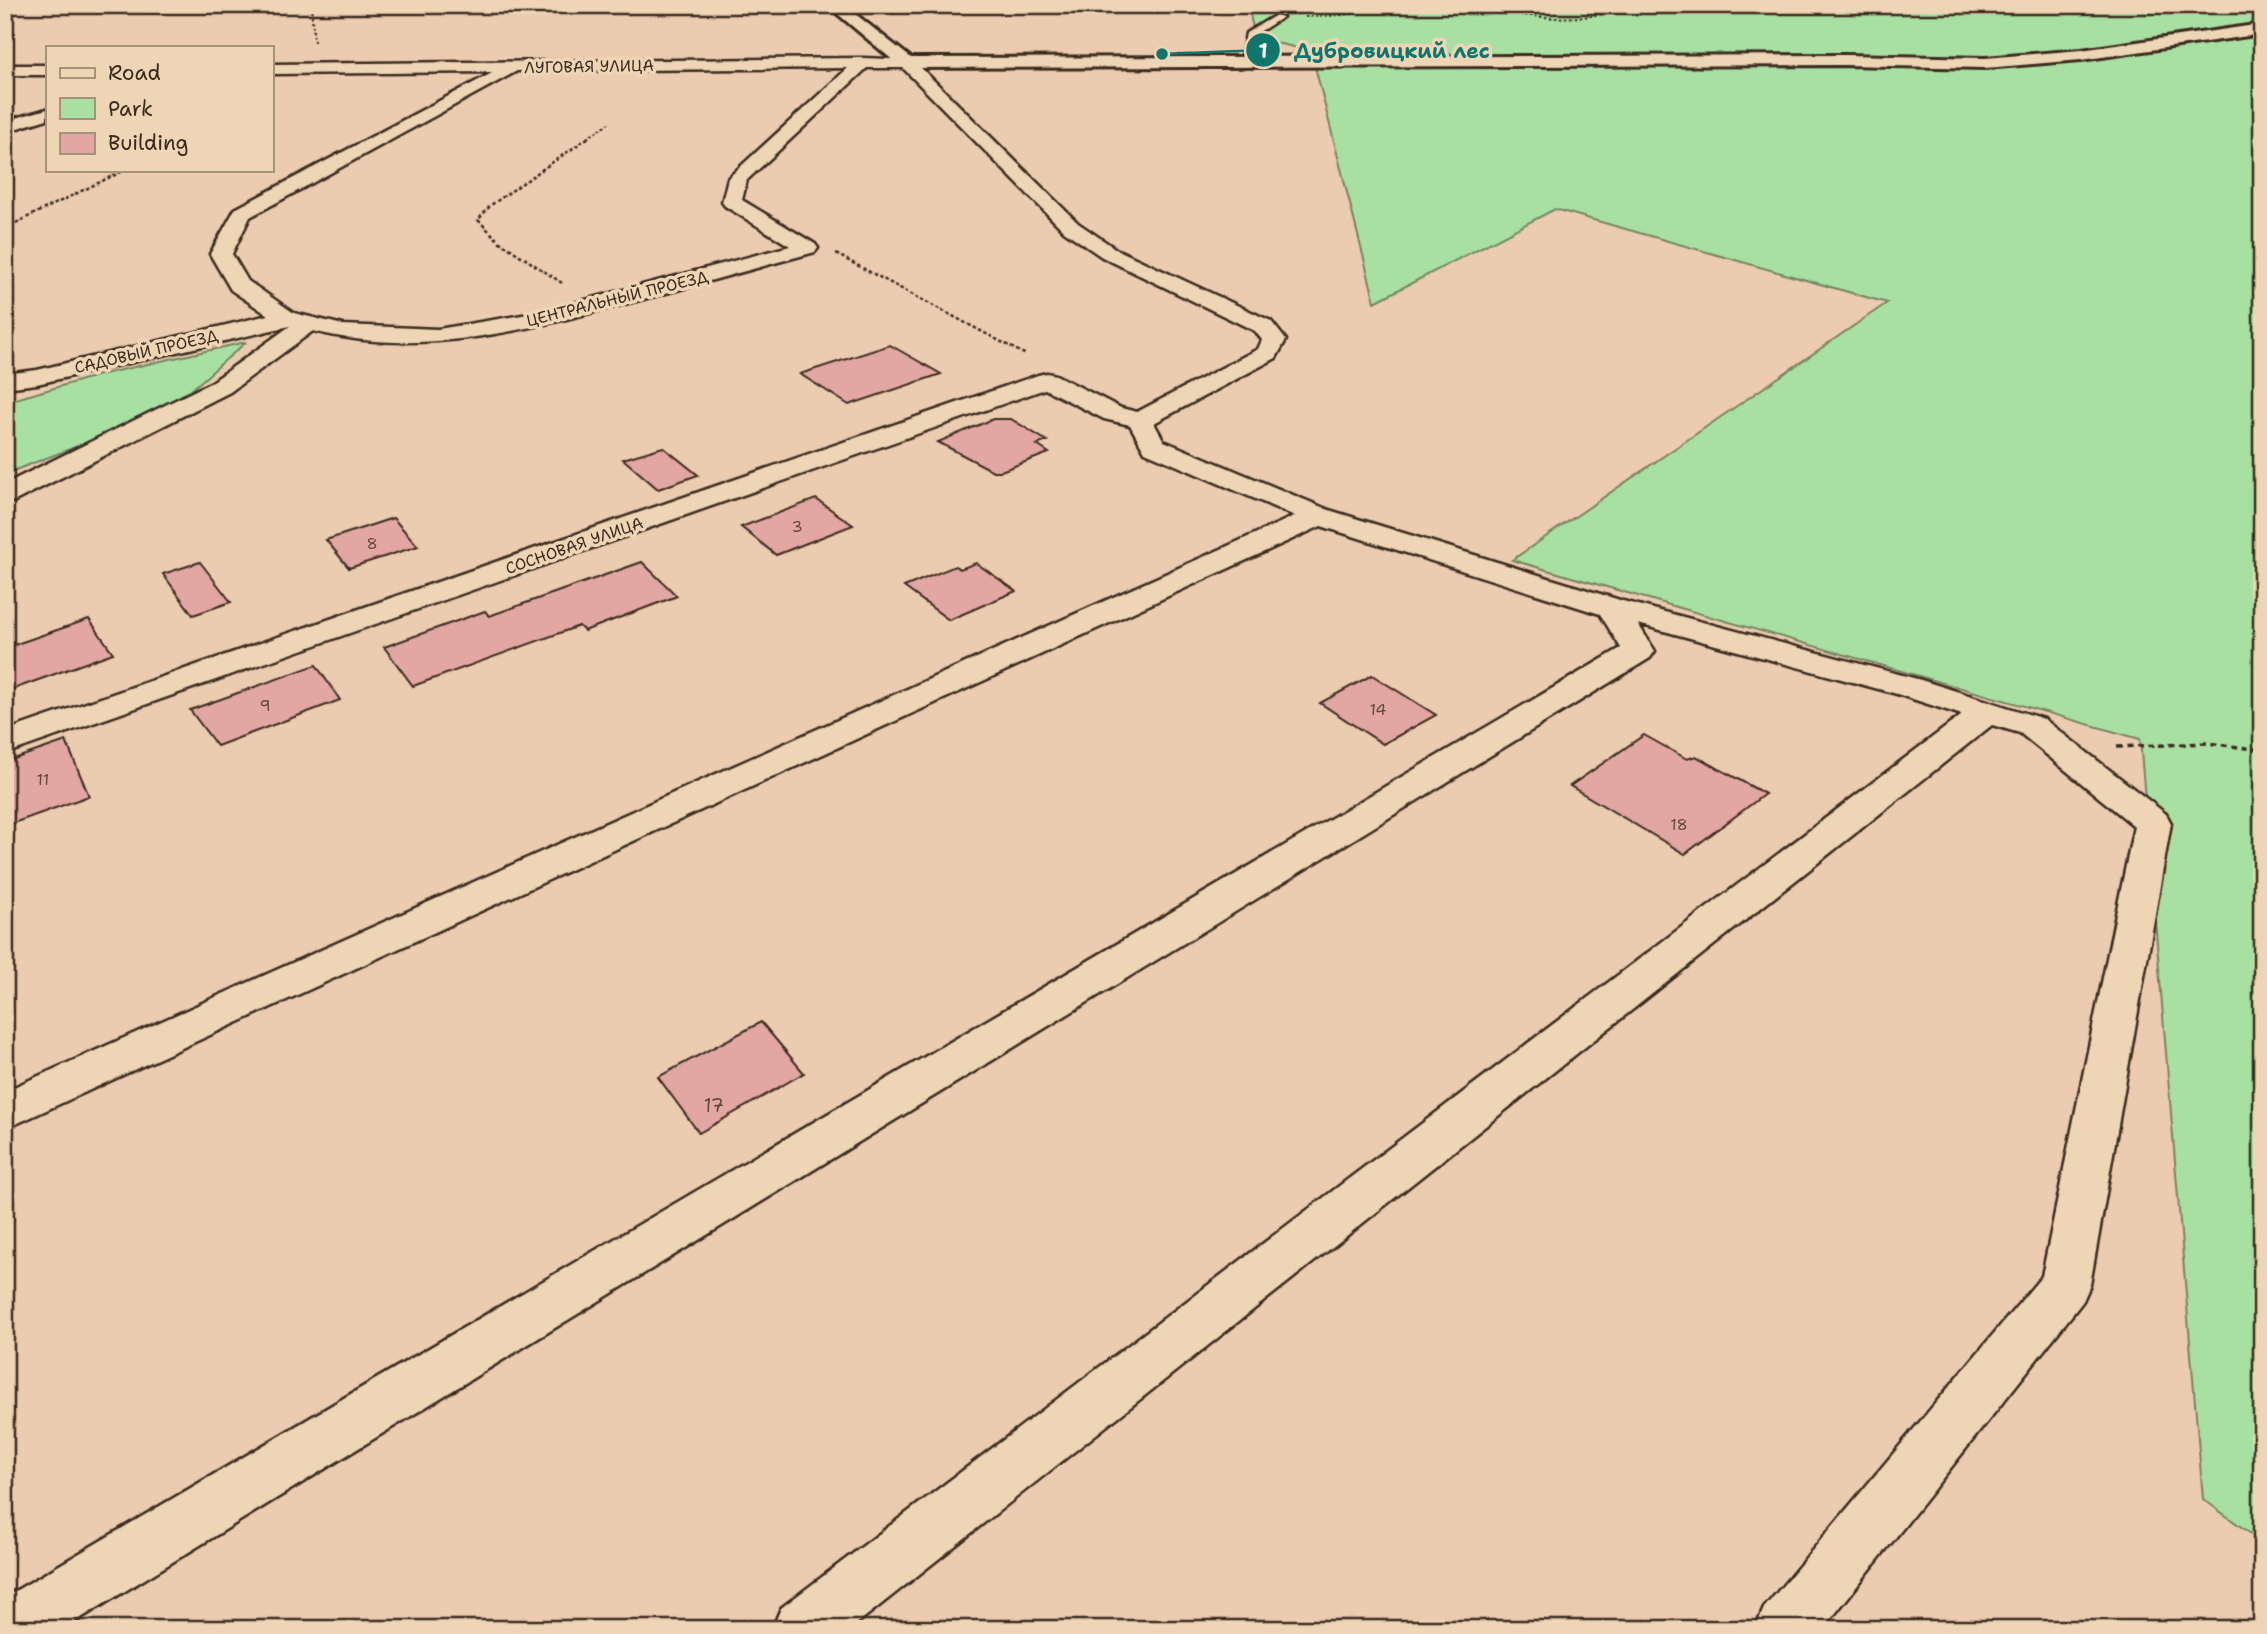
<svg xmlns="http://www.w3.org/2000/svg" width="2267" height="1634" viewBox="0 0 2267 1634" font-family="'Shantell Sans',sans-serif">
<rect width="100%" height="100%" fill="#ebccb1"/>
<filter id="ink" filterUnits="userSpaceOnUse"><feTurbulence type="fractalNoise" baseFrequency=".0143" numOctaves="2"/><feDisplacementMap in="SourceGraphic" scale="14" xChannelSelector="R" yChannelSelector="G"/><feConvolveMatrix kernelMatrix="1 2 1 2 8 2 1 2 1" color-interpolation-filters="sRGB"/></filter>
<g filter="url(#ink)">
<!-- green -->
<g fill="#a8e0a4" stroke="#728561" stroke-width="2">
<polygon points="1248,5 2262,5 2262,1542 2203,1499 2140,739 1512,560 1887,303 1555,209 1375,302 1311,51 1255,38"/>
<polygon points="246,342 166,412 5,474 5,402 103,374"/>
</g>
<!-- building -->
<g fill="#e2a7a3" stroke="#3b2a1e" stroke-width="2">
<polygon points="890,345 941,374 849,405 800,374"/>
<polygon points="993,419 1011,419 1047,441 1037,445 1049,453 1001,471 993,471 938,442"/>
<polygon points="663,447 698,475 658,489 623,459"/>
<polygon points="816,499 853,525 776,555 741,527"/>
<polygon points="393,518 418,546 349,568 326,540"/>
<polygon points="200,562 231,602 193,615 163,574"/>
<polygon points="642,562 677,596 584,631 579,626 413,686 384,647 485,611 489,616"/>
<polygon points="976,563 1016,591 949,620 904,587 955,566 960,569"/>
<polygon points="89,619 113,653 5,692 5,648"/>
<polygon points="316,665 340,700 217,746 190,710"/>
<polygon points="1372,675 1436,715 1383,744 1320,703"/>
<polygon points="1644,735 1687,759 1696,756 1765,794 1685,854 1570,786"/>
<polygon points="66,741 89,796 5,826 5,762"/>
<polygon points="761,1022 804,1073 699,1133 658,1077"/>
</g>
<g fill="none" stroke-linecap="round" stroke-linejoin="round">
<defs>
<polygon id="lane" points="1276,15 1283,17 1253,36 1247,64 1240,66 1246,33"/>
<g id="street">
<path d="M 863,58 L 913,60 L 1078,223 L 1116,249 L 1271,321 L 1286,340 L 1276,358 L 1154,423 L 1164,441 L 1329,510 L 1623,601 L 1921,680 L 2044,719 L 2166,814 L 2171,823 L 2090,1285 L 2083,1301 L 1823,1629 L 1755,1629 L 1764,1608 L 2042,1276 L 2134,826 L 2020,733 L 1992,725 L 850,1629 L 772,1629 L 781,1608 L 1962,715 L 1897,694 L 1638,624 L 1655,651 L 1650,658 L 63,1629 L 5,1629 L 5,1597 L 1621,648 L 1600,614 L 1321,526 L 5,1129 L 5,1091 L 1295,516 L 1145,452 L 1130,425 L 1104,419 L 1045,389 L 5,754 L 5,731 L 1038,375 L 1047,373 L 1056,375 L 1121,408 L 1137,412 L 1258,349 L 1262,340 L 1255,331 L 1102,257 L 1064,231 L 903,68 L 867,68 L 747,180 L 742,200 L 815,244 L 818,248 L 815,252 C 756,268 696,285 636,301 C 530,329 422,359 313,331 L 230,392 L 15,501 L 5,503 L 5,484 L 212,382 L 290,326 L 37,384 L 5,388 L 5,374 L 37,370 L 268,315 L 231,290 L 210,254 L 235,209 L 494,72 L 271,74 L 271,64 ZM 848,68 L 728,178 L 722,202 L 725,206 L 790,246 L 540,312 L 438,329 L 343,325 L 294,313 L 248,281 L 232,254 L 250,217 L 517,71 Z"/>
<rect x="5" y="65" width="42" height="10"/>
<polygon points="47,109 47,119 5,132 5,121"/>
</g>
<polygon id="secondary" points="827,5 844,5 911,58 1845,55 1985,58 2081,50 2262,24 2262,34 2081,60 1985,68 1845,65 907,68 901,67"/>
</defs>
<!-- lane casing -->
<use href="#lane" stroke="#3b2a1e" stroke-width="5"/>
<!-- street casing -->
<use href="#street" stroke="#3b2a1e" stroke-width="5"/>
<!-- secondary casing -->
<use href="#secondary" stroke="#3b2a1e" stroke-width="6"/>
<!-- path-far2 -->
<g stroke="#3b2a1e" stroke-width="2" stroke-dasharray="2.5 2.5" stroke-linecap="butt">
<polyline points="311,5 314,42"/>
<polyline points="1471,5 1512,14 1554,18 1582,17 1666,6 1858,5"/>
<polyline points="892,13 1048,5"/>
<polyline points="1305,17 1342,15 1412,5"/>
<polyline points="587,138 609,123"/>
</g>
<!-- path-far1 -->
<g stroke="#3b2a1e" stroke-width="2.5" stroke-dasharray="3.5 2.5" stroke-linecap="butt">
<polyline points="5,228 125,170"/>
<polyline points="836,254 1026,355"/>
<polyline points="562,283 500,242 478,220 491,205 589,137"/>
</g>
<!-- path -->
<polyline stroke="#3b2a1e" stroke-width="3.5" stroke-dasharray="6 4.5" stroke-linecap="butt" points="2117,747 2208,743 2262,750"/>
<!-- lane -->
<use href="#lane" fill="#edd5b5" fill-rule="evenodd"/>
<!-- street -->
<use href="#street" fill="#edd5b5" fill-rule="evenodd"/>
<!-- secondary -->
<use href="#secondary" fill="#edd5b5" fill-rule="evenodd"/>
</g>
</g>
<g text-anchor="middle" stroke-width="7" stroke-linejoin="round" paint-order="stroke">
<!-- far-street labels -->
<g font-size="16" fill="#3b2a1e" stroke="#edd5b5">
<text transform="translate(589 66) rotate(-1)" y="6">ЛУГОВАЯ УЛИЦА</text>
<text transform="translate(617 298) rotate(-14)" y="6">ЦЕНТРАЛЬНЫЙ ПРОЕЗД</text>
<text transform="translate(146 351) rotate(-13)" y="6">САДОВЫЙ ПРОЕЗД</text>
<text transform="translate(574 545) rotate(-19)" y="6">СОСНОВАЯ УЛИЦА</text>
</g>
<!-- number labels -->
<g font-size="16" fill="#65493f">
<text x="797" y="532">3</text>
<text x="372" y="549">8</text>
<text x="265" y="711">9</text>
<text x="1378" y="715">14</text>
<text x="43" y="785">11</text>
<text x="1679" y="830">18</text>
</g>
<!-- near-number labels -->
<g font-size="19" fill="#65493f">
<text x="714" y="1112">17</text>
</g>
</g>
<!-- callouts -->
<path fill="none" stroke="#0f766e" stroke-width="2.5" d="M1162 54L1263 50"/>
<g fill="#0f766e" stroke="#edd5b5" stroke-width="2.5">
<circle cx="1162" cy="54" r="7"/>
<circle cx="1263" cy="50" r="18"/>
</g>
<g font-size="21" text-anchor="middle" font-weight="bold" fill="#fff">
<text x="1263" y="58">1</text>
</g>
<g font-size="21" text-anchor="middle" font-weight="bold" fill="#0f766e" stroke="#edd5b5" stroke-width="7" stroke-linejoin="round" paint-order="stroke">
<text x="1392" y="58">Дубровицкий лес</text>
</g>
<!-- margin -->
<rect width="2267" height="1634" fill="none" stroke="#edd5b5" stroke-width="28"/>
<rect x="14" y="14" width="2239" height="1606" fill="none" stroke="#3b2a1e" stroke-width="2.5" filter="url(#ink)"/>
<!-- legend -->
<rect x="46" y="46" width="228" height="126" fill="#edd5b5" stroke="#a69179" stroke-width="2"/>
<rect x="60" y="68" width="35" height="10" fill="#edd5b5" stroke="#a69179" stroke-width="2"/>
<text x="108" y="80" font-size="21" fill="#3b2a1e">Road</text>
<rect x="60" y="98" width="35" height="21" fill="#a8e0a4" stroke="#a69179" stroke-width="2"/>
<text x="108" y="116" font-size="21" fill="#3b2a1e">Park</text>
<rect x="60" y="133" width="35" height="21" fill="#e2a7a3" stroke="#a69179" stroke-width="2"/>
<text x="108" y="150" font-size="21" fill="#3b2a1e">Building</text>
</svg>
